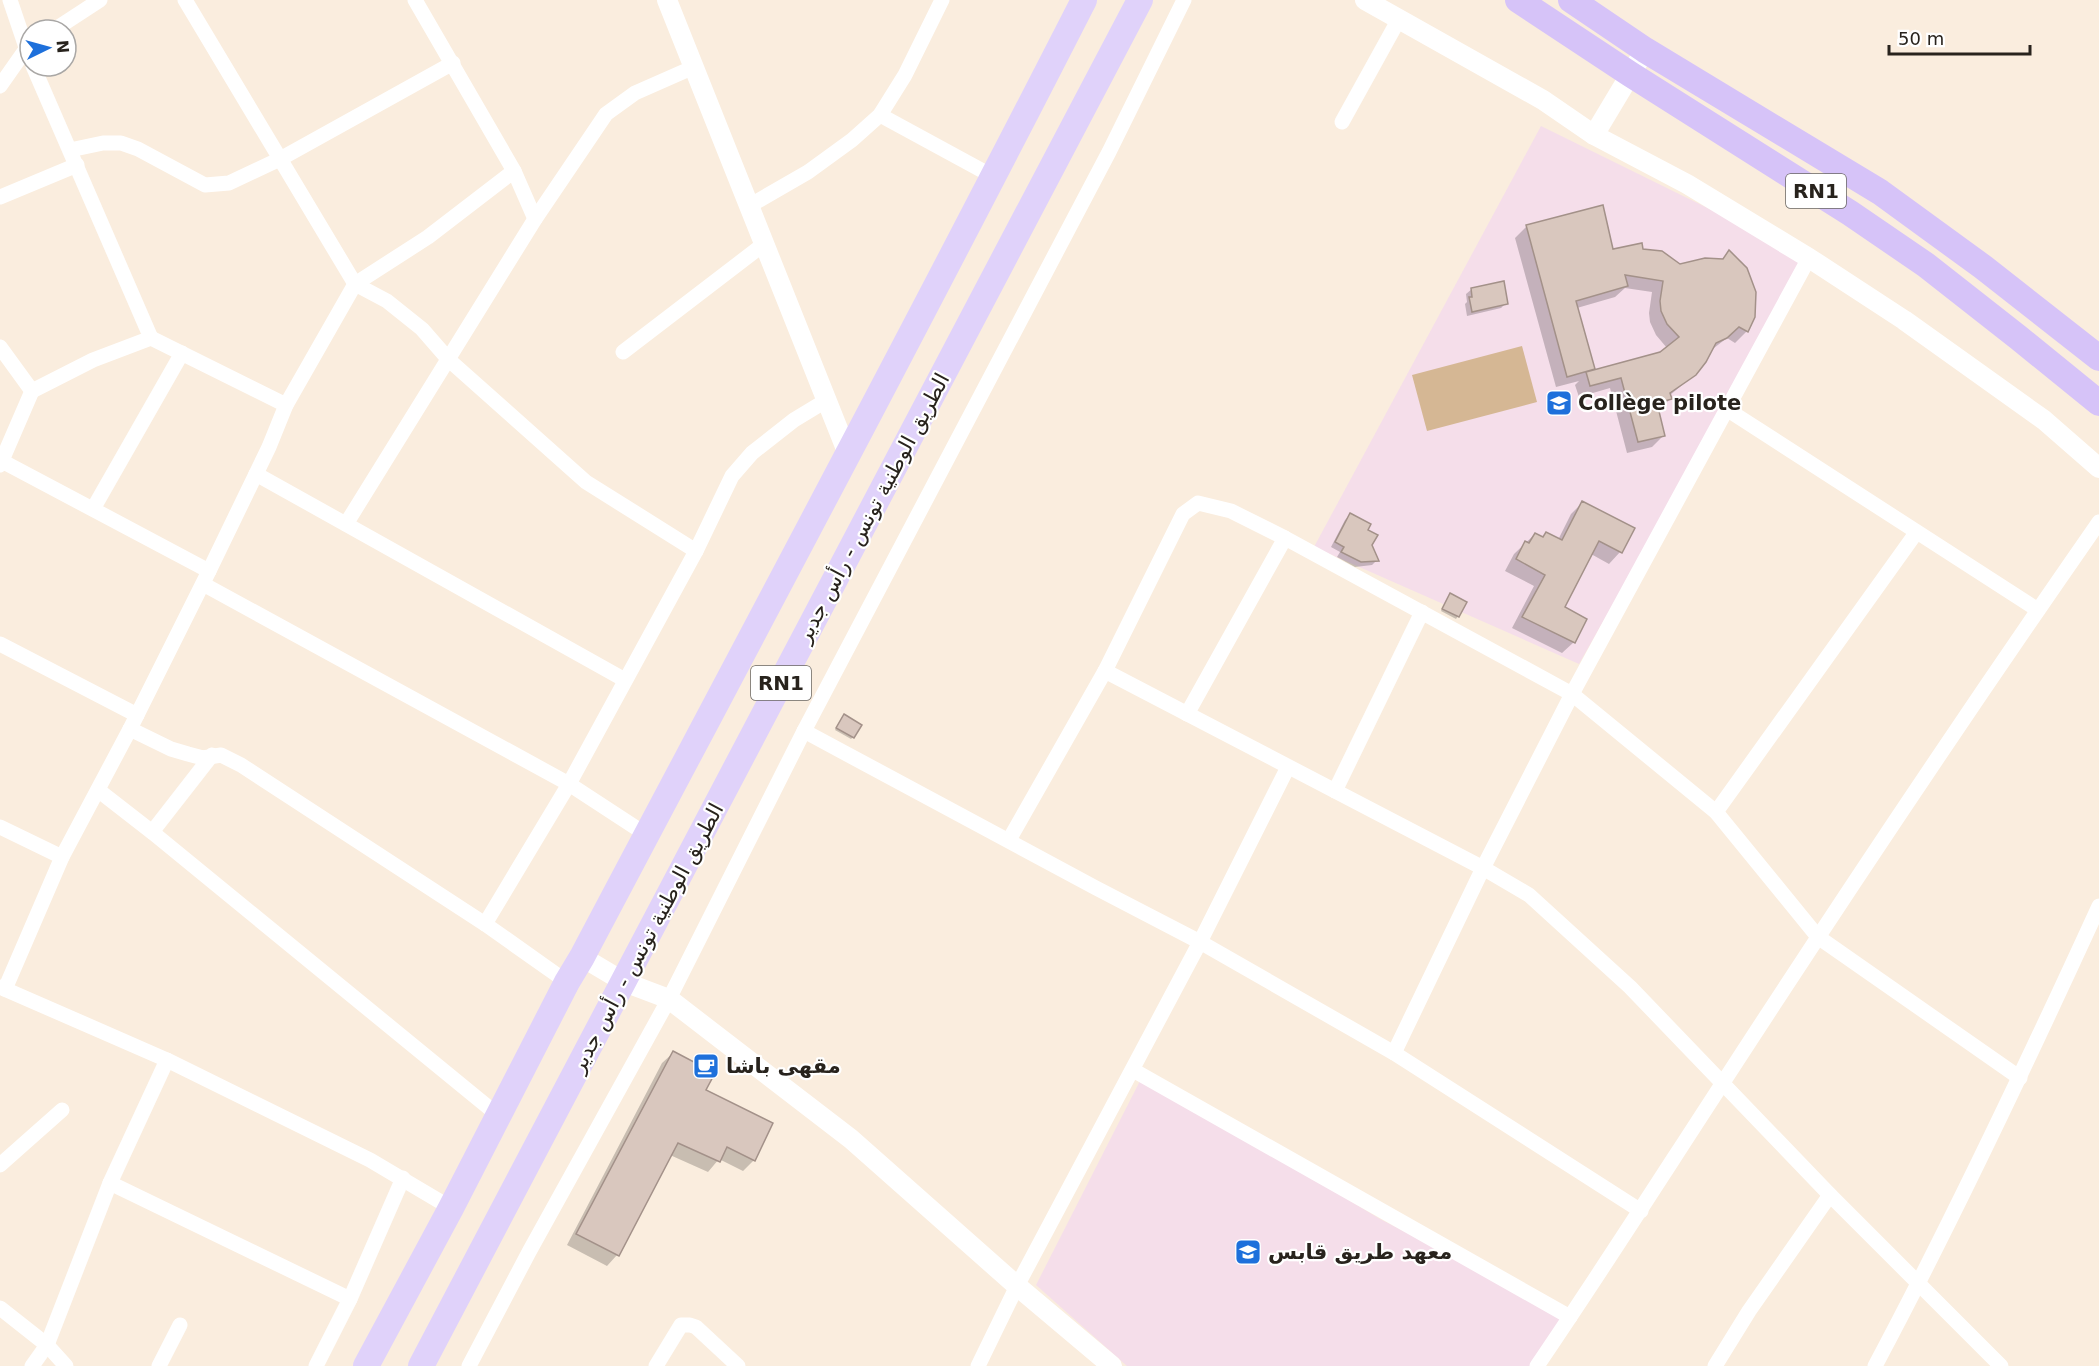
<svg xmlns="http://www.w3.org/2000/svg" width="2099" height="1366" viewBox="0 0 2099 1366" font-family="'DejaVu Sans',Cairo,sans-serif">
<rect width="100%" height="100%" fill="#faedde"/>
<!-- education -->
<g fill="#f5deea">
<polygon points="1541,126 1809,258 1579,664 1314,547"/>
<polygon points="1143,1075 1380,1219 1570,1317 1537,1366 1127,1366 1036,1285"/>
</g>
<!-- green -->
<polygon fill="#d5b794" points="1522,346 1537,402 1427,431 1412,375"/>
<!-- shadow -->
<g fill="#0003" fill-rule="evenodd">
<path d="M 1601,207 L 1612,250 L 1641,250 L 1679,266 L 1720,261 L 1729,252 L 1753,316 L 1747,331 L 1735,343 L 1727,338 L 1710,351 L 1695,374 L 1669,396 L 1670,399 L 1659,410 L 1663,436 L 1652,447 L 1627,453 L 1610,388 L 1579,397 L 1575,385 L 1579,381 L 1556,387 L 1515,238 L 1526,227 ZM 1625,288 L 1652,292 L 1649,313 L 1650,322 L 1656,335 L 1667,348 L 1661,353 L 1590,372 L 1593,369 L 1577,308 L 1615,297 Z"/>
<polygon points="1472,289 1506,303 1501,308 1467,316 1465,304 1467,302 1466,294"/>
<polygon points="1582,503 1633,528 1620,552 1609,564 1591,554 1563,608 1574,642 1562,653 1512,628 1534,586 1505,571 1514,554 1535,534 1542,538 1558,540 1571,514"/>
<polygon points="1350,515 1366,530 1377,560 1372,565 1355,567 1337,557 1340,552 1331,547 1345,520"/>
<polygon points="1448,597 1458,616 1456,619 1441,611"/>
<polygon points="842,718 853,737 851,739 835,730"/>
<polygon points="673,1053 754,1160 743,1171 719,1159 708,1172 670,1155 617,1255 607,1266 567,1245 662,1063"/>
</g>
<!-- building -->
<g fill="#d9c7be" stroke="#a39189" stroke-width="1.5">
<polygon points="1603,205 1613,249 1642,243 1643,249 1662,251 1680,264 1705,258 1723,259 1729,250 1747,268 1756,292 1755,317 1748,332 1739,327 1727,338 1716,343 1706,362 1696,375 1670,393 1672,399 1657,403 1665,436 1638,442 1621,378 1590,386 1586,372 1660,352 1679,337 1667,324 1661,311 1660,301 1663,281 1625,275 1628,286 1576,301 1595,369 1567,377 1526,225"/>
<polygon points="1504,281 1508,304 1472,312 1469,297 1472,297 1471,288"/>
<polygon points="1582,501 1635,528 1622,553 1599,541 1565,607 1587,619 1575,643 1522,617 1545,575 1516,559 1525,541 1529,543 1535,533 1543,537 1546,532 1562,540"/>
<polygon points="1350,513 1371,524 1368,530 1378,535 1372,545 1379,561 1361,562 1341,552 1344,547 1335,542"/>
<polygon points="1450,593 1467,602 1459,617 1442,609"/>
<polygon points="844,714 862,725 854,738 836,728"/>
<polygon points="673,1051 715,1073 706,1090 773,1123 755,1161 727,1147 720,1162 678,1143 619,1256 576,1234"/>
</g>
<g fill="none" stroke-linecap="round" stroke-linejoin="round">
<!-- minor -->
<g stroke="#fff" stroke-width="15">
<polyline points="10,0 30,59"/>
<polyline points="185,0 355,284 387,301 422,329 449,360 586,482 696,551"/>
<polyline points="415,0 514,171 535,219"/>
<polyline points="54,30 100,0"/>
<polyline points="33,66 151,338"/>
<polyline points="0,86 26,49 30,46"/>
<polyline points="880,115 994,177"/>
<polyline points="1342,122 1399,19"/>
<polyline points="70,150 103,143 121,143 138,149 205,185 229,183 280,159 453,63"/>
<polyline points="0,197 77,165"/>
<polyline points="749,206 808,172 852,140 880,115 905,75 942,0"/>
<polyline points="0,347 32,391 93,360 151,338 286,405"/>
<polyline points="623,352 764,244"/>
<polyline points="1728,410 2038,610"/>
<polyline points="0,460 209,571"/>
<polyline points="0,465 32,391"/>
<polyline points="256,474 625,680"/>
<polyline points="93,509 182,353"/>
<polyline points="346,524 535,219 606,114 635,93 694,67"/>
<polyline points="203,584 569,784 647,835"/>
<polyline points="0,644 137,715"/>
<polyline points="1105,671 1483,868 1529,895 1630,987 1830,1195 2001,1366"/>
<polyline points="1187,714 1285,538"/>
<polyline points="130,729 171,749 188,754 203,758 221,755 241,765 485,924 567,982"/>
<polyline points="804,731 1096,888 1200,942 1394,1053 1641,1211"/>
<polyline points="98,790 152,832 499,1116"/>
<polyline points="1335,791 1422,612"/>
<polyline points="1716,812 1916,533"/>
<polyline points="0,827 62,857"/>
<polyline points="152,832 212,755"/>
<polyline points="1009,840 1105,671 1183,514 1198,503 1231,511 1285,538 1572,694 1716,812 1818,937 2020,1078"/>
<polyline points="485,924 569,784 696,551 732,476 752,453 794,420 827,400"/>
<polyline points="0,987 167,1060 370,1160 451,1208"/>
<polyline points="5,989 62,857 130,729 209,571 269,447 286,405 355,284 428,237 514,171"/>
<polyline points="1394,1053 1483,868 1572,694 1809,258"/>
<polyline points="1133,1070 1570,1317"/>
<polyline points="0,1165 62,1110"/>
<polyline points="110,1183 350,1299"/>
<polyline points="0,1308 47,1345 66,1366"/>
<polyline points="32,1366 47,1345 110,1183 167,1060"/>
<polyline points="159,1366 180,1325"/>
<polyline points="316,1366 350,1299 403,1178"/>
<polyline points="469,1366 529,1252 669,999 804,731 1109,152 1184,0"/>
<polyline points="656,1366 681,1325 690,1325 696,1327 738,1366"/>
<polyline points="978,1366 1017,1286 1200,942 1288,767"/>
<path d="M 1537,1366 C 1601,1272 1662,1176 1724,1081 C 1846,893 1971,706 2099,522"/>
<polyline points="1715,1366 1749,1311 1830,1195"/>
<path d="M 1875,1366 C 1955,1216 2028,1061 2099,906"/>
</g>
<!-- tertiary -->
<g stroke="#fff" stroke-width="20">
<polyline points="667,0 848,454"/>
<polyline points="1365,0 1543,100 1594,135 1687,184 1809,258 1904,320 2044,420 2099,468"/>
<polyline points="1594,135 1645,50"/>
<polyline points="582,957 624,982 669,999 851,1139 1017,1286 1112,1366"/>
</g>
<!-- primary -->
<g stroke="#e0d2fa" stroke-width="26">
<path d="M 366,1366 L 451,1208 L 567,982 L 582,957 C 750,639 920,321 1084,0"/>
<polyline points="421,1366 1140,0"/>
</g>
<!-- trunk -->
<g stroke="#d6c3f8" stroke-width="26">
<polyline points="1518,0 1630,74 1850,213 1926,265 2019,338 2099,403"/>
<polyline points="1571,0 1645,50 1880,192 1983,267 2099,358"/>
</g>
</g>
<!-- icons -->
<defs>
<symbol id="school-square" viewBox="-11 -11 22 22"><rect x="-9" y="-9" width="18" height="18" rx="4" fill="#1e70db" stroke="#fff"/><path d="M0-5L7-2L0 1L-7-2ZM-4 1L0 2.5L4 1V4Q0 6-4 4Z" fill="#fff"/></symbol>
<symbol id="cafe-square" viewBox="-11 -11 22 22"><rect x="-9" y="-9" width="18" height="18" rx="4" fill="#1e70db" stroke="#fff"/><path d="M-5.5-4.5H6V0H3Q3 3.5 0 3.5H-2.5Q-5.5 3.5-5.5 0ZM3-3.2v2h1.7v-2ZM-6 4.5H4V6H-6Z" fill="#fff"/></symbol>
</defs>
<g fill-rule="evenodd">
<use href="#school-square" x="1544" y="388" width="30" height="30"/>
<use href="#cafe-square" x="691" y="1051" width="30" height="30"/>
<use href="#school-square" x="1233" y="1237" width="30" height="30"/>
</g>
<g text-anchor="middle" stroke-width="4.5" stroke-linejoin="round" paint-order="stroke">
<!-- shield labels -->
<g fill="#fff" stroke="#686561" stroke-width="1.5">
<rect x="1786" y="174" width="60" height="34" rx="4.5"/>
<rect x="751" y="666" width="60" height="34" rx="4.5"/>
</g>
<g font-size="20" font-weight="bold" fill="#28231d">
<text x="1816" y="198">RN1</text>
<text x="781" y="690">RN1</text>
</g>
<!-- poi labels -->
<g font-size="21" font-weight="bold" fill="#28231d" stroke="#fff" text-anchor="start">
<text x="1578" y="410">Collège pilote</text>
<text x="726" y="1073">مقهى باشا</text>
<text x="1268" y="1259">معهد طريق قابس</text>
</g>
<!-- street labels -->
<g font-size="21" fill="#28231d" stroke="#fff">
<text transform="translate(873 508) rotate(-62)" y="7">الطريق الوطنية تونس - رأس جدير</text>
<text transform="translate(647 938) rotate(-62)" y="7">الطريق الوطنية تونس - رأس جدير</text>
</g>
</g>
<!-- north arrow -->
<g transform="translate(48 48) rotate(85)"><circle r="28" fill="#ffffff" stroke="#a9a7a5" stroke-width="1.5"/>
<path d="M0-4.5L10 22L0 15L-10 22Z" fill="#1e70db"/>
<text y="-9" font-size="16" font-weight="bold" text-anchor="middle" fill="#28231d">N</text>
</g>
<!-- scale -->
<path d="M1889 45v9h141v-9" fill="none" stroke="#28231d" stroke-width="3"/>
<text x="1898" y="45" font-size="18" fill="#28231d" stroke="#ffffff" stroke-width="4.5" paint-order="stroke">50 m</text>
</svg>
